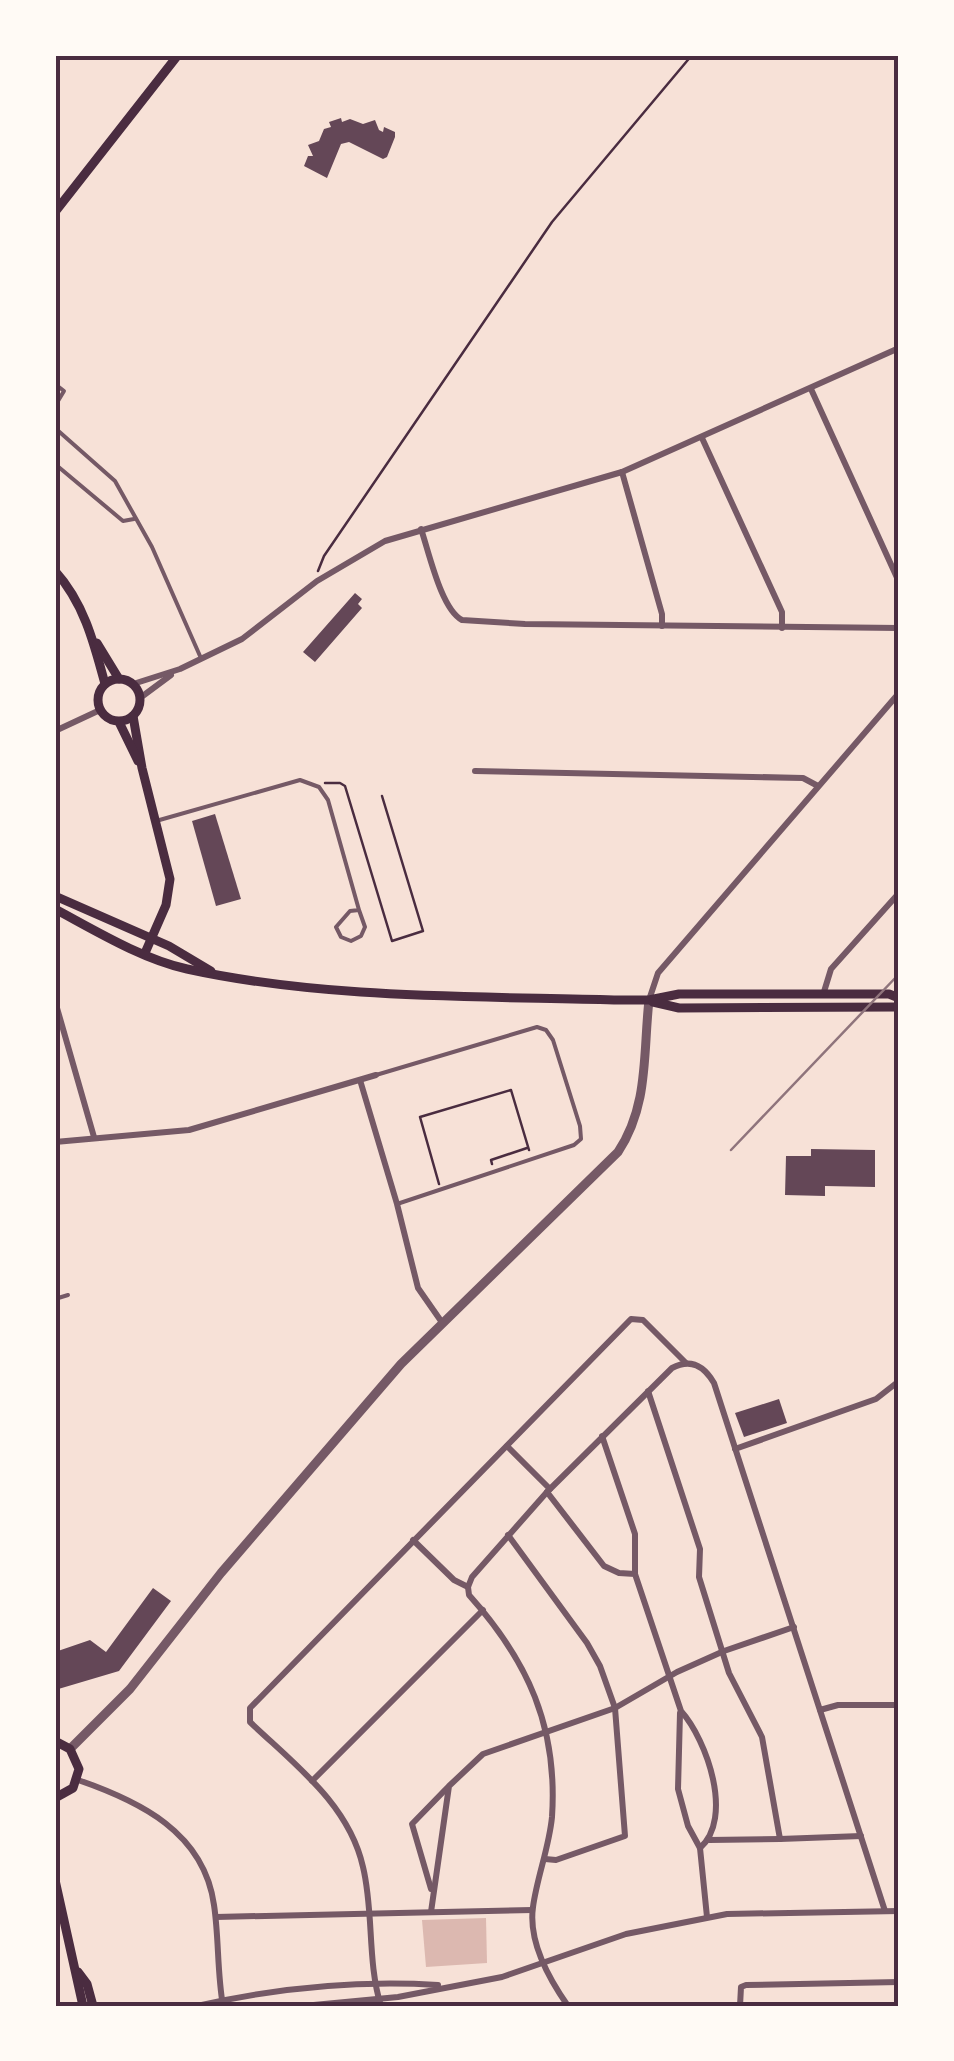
<svg xmlns="http://www.w3.org/2000/svg" width="954" height="2061" viewBox="0 0 954 2061" font-family="Mulish,sans-serif">
<rect width="100%" height="100%" fill="#f7e1d7"/>
<!-- water -->
<polygon fill="#dcb8b0" points="486,1918 487,1963 426,1967 422,1920"/>
<!-- building -->
<g fill="#644757">
<polygon points="341,118 342,122 350,119 363,124 375,120 379,130 383,132 384,127 395,132 395,137 387,157 383,159 349,142 341,144 327,178 304,166 308,156 313,156 308,145 319,141 324,129 331,127 329,122"/>
<polygon points="355,593 362,599 358,604 362,608 315,662 303,652"/>
<polygon points="215,814 241,899 216,906 192,821"/>
<polygon points="811,1149 875,1150 875,1187 825,1186 825,1196 785,1195 786,1156 811,1156"/>
<polygon points="779,1399 787,1423 744,1437 735,1413"/>
<polygon points="153,1588 171,1601 119,1671 55,1690 55,1652 90,1640 106,1652"/>
</g>
<g fill="none" stroke-linecap="round" stroke-linejoin="round">
<!-- path -->
<g stroke="#4a2c40" stroke-width="2.5">
<polyline points="318,571 324,556 552,222 692,55"/>
<polyline points="325,783 340,783 345,786 392,941 423,931 382,796"/>
<polyline points="492,1164 491,1160 527,1148"/>
<polyline points="439,1184 420,1117 511,1090 529,1150"/>
</g>
<!-- service -->
<g stroke="#755966" stroke-width="4">
<polyline points="55,384 64,391 55,406"/>
<polyline points="55,428 115,481 152,547 200,656"/>
<polyline points="55,464 123,521 134,519"/>
<polyline points="156,821 300,780 319,787 328,800 359,910 350,911 336,927 341,937 351,941 361,936 365,927 359,910"/>
<polyline points="376,1075 537,1027 546,1030 553,1040 580,1126 581,1139 574,1145 397,1204"/>
<polyline points="55,1299 68,1295"/>
</g>
<!-- minor -->
<g stroke="#755966" stroke-width="6">
<polyline points="811,389 899,582"/>
<polyline points="702,438 782,612 782,628"/>
<polyline points="622,472 662,614 662,626"/>
<path d="M 421,529 C 429,552 441,609 462,620 L 525,624 L 899,628"/>
<polyline points="133,684 180,669 242,639 317,581 385,541 622,472 899,348"/>
<polyline points="140,698 171,675"/>
<polyline points="55,731 100,710"/>
<polyline points="475,771 803,778 818,786"/>
<polyline points="823,995 831,969 899,893"/>
<polyline points="649,1000 658,973 899,693"/>
<polyline points="55,1001 94,1137"/>
<polyline points="360,1080 397,1204 418,1288 441,1321"/>
<polyline points="55,1142 189,1130 376,1075"/>
<polyline points="899,1206 899,1244"/>
<polyline points="648,1391 700,1549 699,1577 729,1673 762,1737 780,1839 861,1836"/>
<polyline points="602,1436 635,1534 635,1574"/>
<polyline points="507,1446 550,1489"/>
<polyline points="735,1449 876,1399 899,1381"/>
<path d="M 547,1492 L 604,1566 L 619,1573 L 635,1574 L 681,1711 C 707,1740 734,1818 700,1848"/>
<polyline points="508,1535 587,1643 600,1666 615,1708 625,1836 556,1860 545,1859"/>
<polyline points="413,1540 454,1580 468,1587"/>
<path d="M 468,1587 L 472,1577 L 547,1492 L 672,1368 C 691,1358 704,1366 714,1383 L 885,1911"/>
<path d="M 468,1587 L 469,1595 C 528,1661 558,1727 552,1817 C 549,1848 537,1877 533,1907 C 528,1942 549,1979 568,2006"/>
<polyline points="820,1710 838,1705 895,1705"/>
<polyline points="680,1713 678,1789 688,1826 700,1848 707,1917"/>
<path d="M 78,1780 C 139,1801 204,1832 214,1905 C 219,1938 217,1972 223,2006"/>
<polyline points="312,1781 483,1610"/>
<polyline points="709,1840 780,1839"/>
<polyline points="431,1889 412,1824 447,1788"/>
<polyline points="431,1912 449,1786 483,1754 615,1708 677,1672 724,1651 794,1627"/>
<polyline points="216,1917 532,1910"/>
<path d="M 197,2006 C 276,1988 357,1980 438,1985"/>
<polyline points="303,2006 398,1997 502,1977 626,1934 727,1914 899,1911"/>
<path d="M 381,2006 C 367,1962 374,1912 363,1867 C 349,1804 294,1764 250,1722 L 250,1708 L 631,1319 L 643,1320 L 686,1363"/>
<polyline points="740,2006 741,1987 746,1985 899,1982"/>
</g>
<!-- tertiary -->
<path stroke="#755966" stroke-width="9" d="M 70,1749 L 130,1689 L 221,1573 L 401,1364 L 618,1152 C 649,1105 643,1054 649,1000"/>
<!-- secondary -->
<g stroke="#4a2c40" stroke-width="9">
<polyline points="55,212 178,55"/>
<path d="M 55,571 C 84,603 94,643 105,684"/>
<polyline points="97,643 119,679"/>
<circle cx="119" cy="700" r="21"/>
<polyline points="133,716 142,768 170,879 166,905 145,953"/>
<polyline points="119,722 138,761"/>
<polyline points="55,896 169,946 211,971"/>
<path d="M 55,909 C 96,931 142,959 187,969 C 324,999 473,996 614,1000 L 649,1000 L 679,994 L 889,994 L 899,998"/>
<polyline points="653,1002 679,1008 899,1007"/>
<polyline points="55,1741 70,1749 79,1769 73,1788 55,1798"/>
<polyline points="55,1880 83,2006"/>
<polyline points="78,1972 87,1984 93,2006"/>
</g>
<!-- tram -->
<polyline stroke="#8f747c" stroke-width="2.5" points="731,1150 899,974"/>
</g>
<!-- border -->
<rect width="954" height="2061" fill="none" stroke="#fffaf5" stroke-width="115"/>
<rect x="58" y="58" width="838" height="1946" fill="none" stroke="#4a2c40" stroke-width="4"/>
</svg>
